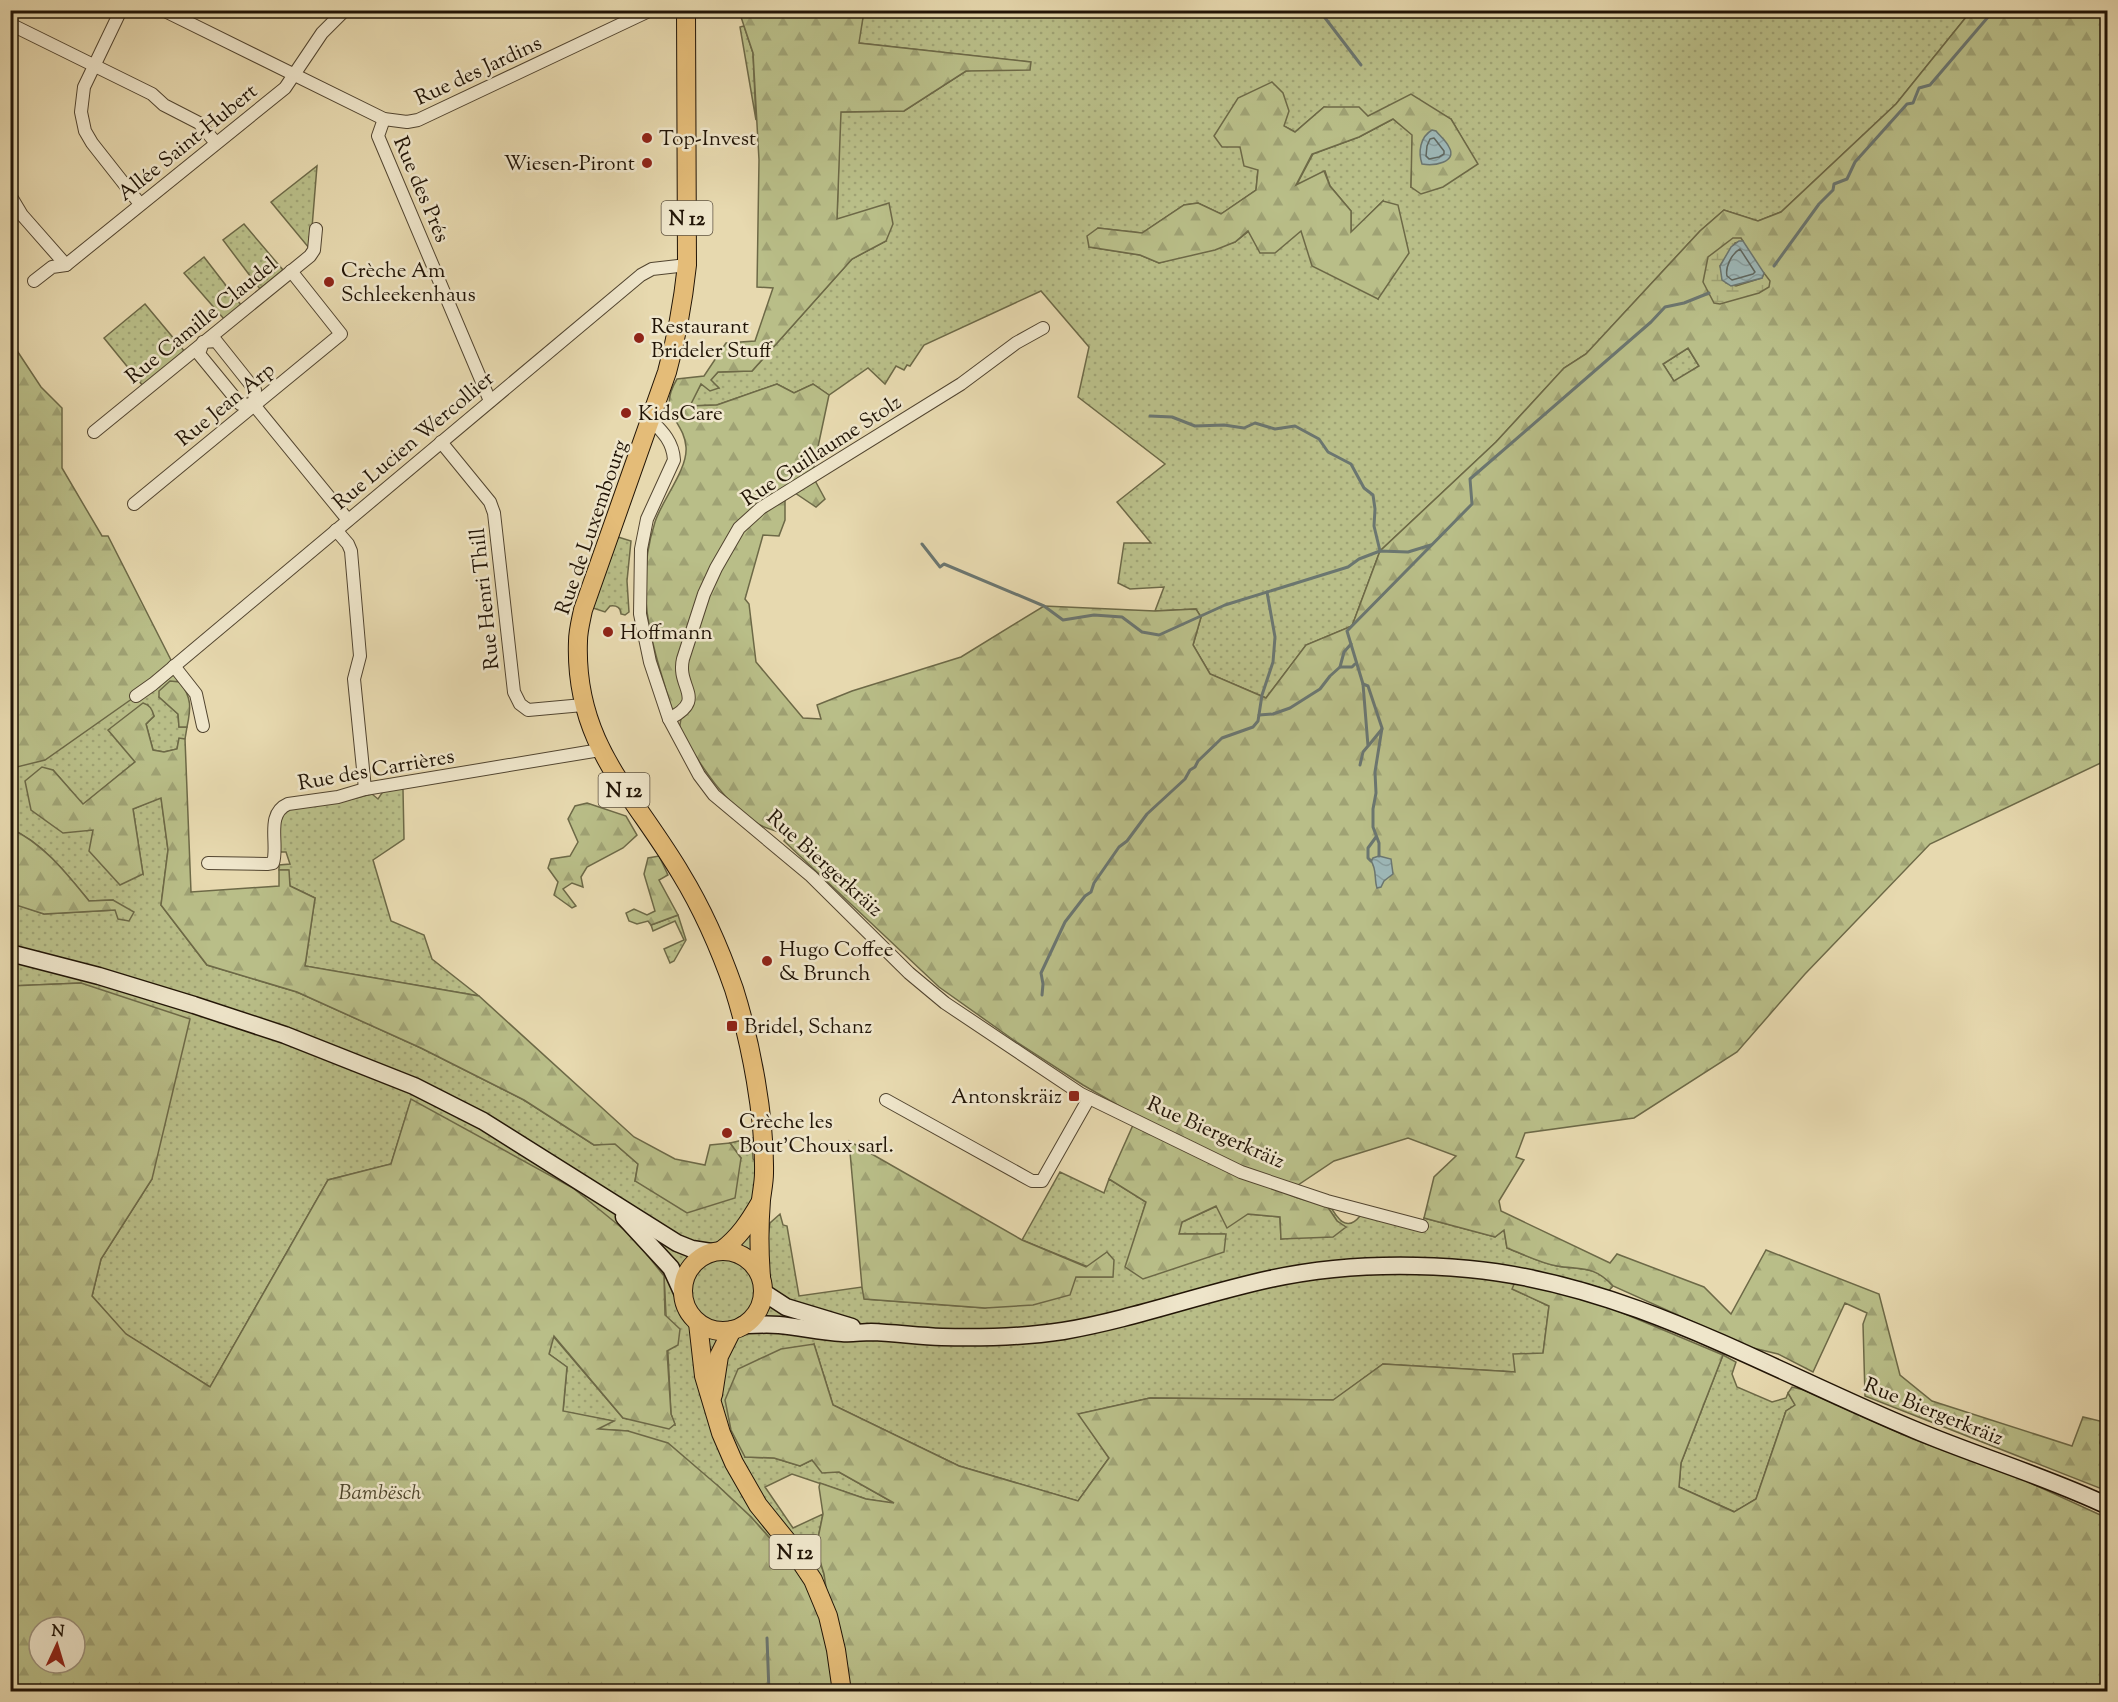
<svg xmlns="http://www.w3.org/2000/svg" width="2118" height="1702" viewBox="0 0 2118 1702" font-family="'Sorts Mill Goudy',serif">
<defs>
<pattern id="grass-dots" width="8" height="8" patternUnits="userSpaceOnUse" patternTransform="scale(1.5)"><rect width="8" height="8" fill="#b9be88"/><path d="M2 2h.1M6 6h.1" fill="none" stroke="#9fa274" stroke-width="1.8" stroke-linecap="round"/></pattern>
<pattern id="forest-firs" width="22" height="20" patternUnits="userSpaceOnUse" patternTransform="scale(1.5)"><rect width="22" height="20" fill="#b9be88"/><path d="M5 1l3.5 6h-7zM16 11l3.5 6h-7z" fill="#9fa274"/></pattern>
<pattern id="wetland-marsh" width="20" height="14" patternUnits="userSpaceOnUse" patternTransform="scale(1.5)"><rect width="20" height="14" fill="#b9be88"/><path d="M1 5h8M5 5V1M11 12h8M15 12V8" fill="none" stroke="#9fa274"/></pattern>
<pattern id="water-waves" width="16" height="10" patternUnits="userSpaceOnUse" patternTransform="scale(1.5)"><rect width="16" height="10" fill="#9db7b7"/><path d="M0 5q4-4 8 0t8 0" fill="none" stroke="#879c9c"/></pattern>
</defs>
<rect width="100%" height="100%" fill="#e7d9af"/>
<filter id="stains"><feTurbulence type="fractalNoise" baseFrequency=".00333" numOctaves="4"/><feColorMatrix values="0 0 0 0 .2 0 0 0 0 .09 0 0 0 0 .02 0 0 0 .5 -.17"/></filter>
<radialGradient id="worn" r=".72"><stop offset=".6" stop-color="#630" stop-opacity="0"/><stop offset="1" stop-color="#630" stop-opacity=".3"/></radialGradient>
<!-- grass -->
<g fill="url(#grass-dots)" stroke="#6d6947" stroke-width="1.5" fill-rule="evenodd">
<path d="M 864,11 L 1971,11 L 1896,104 L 1781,212 L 1758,221 L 1724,210 L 1700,231 L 1586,354 L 1564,368 L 1496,442 L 1380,551 L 1352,626 L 1306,645 L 1266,698 L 1210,674 L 1193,645 L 1201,617 L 1196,609 L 1155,611 L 1164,587 L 1130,589 L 1118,583 L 1124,543 L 1151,543 L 1117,502 L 1165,464 L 1078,397 L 1089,347 L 1041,291 L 924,345 L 910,366 L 907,365 L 904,370 L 896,366 L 885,384 L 868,368 L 829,395 L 813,384 L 794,393 L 777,384 L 717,405 L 689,406 L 701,384 L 718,388 L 710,380 L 718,372 L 752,371 L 852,259 L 886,241 L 837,219 L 840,112 L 904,111 L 966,71 L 1030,62 L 858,43 ZM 1324,107 L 1368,116 L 1451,119 L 1477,164 L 1411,187 L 1413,135 L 1393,119 L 1359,137 L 1313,154 L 1296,186 L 1325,171 L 1330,186 L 1351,211 L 1351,233 L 1383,201 L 1378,299 L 1301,231 L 1249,231 L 1235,242 L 1159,263 L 1140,255 L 1089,247 L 1098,228 L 1142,233 L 1184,205 L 1198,203 L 1221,214 L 1256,190 L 1258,169 L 1240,147 L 1284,126 L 1295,132 Z"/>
<polygon points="744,26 753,53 756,120 740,27"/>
<polygon points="317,166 311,240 309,248 271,202"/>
<polygon points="244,224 283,270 260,289 223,240"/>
<polygon points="204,257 241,305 224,319 184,273"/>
<polygon points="145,304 185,352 143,386 104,338"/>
<polygon points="1688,348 1699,366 1674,382 1663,364"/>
<path d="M 618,537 L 631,541 L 627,581 L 629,612 L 625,615 L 621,614 C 621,608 617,605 610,606 L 605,612 L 593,608 Z"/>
<path d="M 174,666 L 180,682 L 159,697 L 178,714 L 179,727 L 187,727 L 185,739 L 179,739 L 177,749 L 164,752 L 153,750 L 146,724 L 154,716 L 148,705 L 135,762 L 83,805 L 53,770 L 93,830 L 143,874 L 133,809 L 161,797 L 168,850 L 161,905 L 207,965 L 297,992 L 421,1048 L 524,1100 L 594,1145 L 614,1143 L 638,1164 L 635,1181 L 741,1158 L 730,1143 L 752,1138 L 753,1159 L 764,1168 L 767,1242 L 770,1223 L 780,1214 L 783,1225 L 787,1226 L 799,1296 L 862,1287 L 865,1299 L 985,1308 L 1076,1277 L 1113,1277 L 1022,1240 L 1060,1172 L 1104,1193 L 1109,1179 L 1146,1202 L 1126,1267 L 1225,1234 L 1178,1234 L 1182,1222 L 1217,1206 L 1248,1214 L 1280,1217 L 1281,1239 L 1345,1227 L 1337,1221 L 1325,1203 C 1300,1201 1290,1198 1270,1182 L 1327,1201 C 1335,1214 1345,1235 1360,1216 L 1422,1225 L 1424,1218 L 1495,1237 L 1504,1230 L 1507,1248 C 1523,1254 1540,1263 1557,1266 C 1581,1270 1595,1265 1613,1286 L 1598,1303 L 1513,1289 L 1549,1306 L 1543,1354 L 1516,1372 L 1383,1364 L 1334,1400 L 1150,1398 L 1079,1414 L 1109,1458 L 1078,1501 L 959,1466 L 833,1405 L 814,1344 L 745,1457 L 774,1458 L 800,1466 L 812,1460 L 839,1472 L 896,1504 L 866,1499 L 792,1474 L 765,1487 L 793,1528 L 823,1514 L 816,1548 L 824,1574 L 836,1650 L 805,1583 L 784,1554 L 751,1517 L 717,1485 L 628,1431 L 596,1429 L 613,1421 L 563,1412 L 567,1367 L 549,1354 L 553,1336 L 623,1418 L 675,1425 L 671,1414 L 664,1275 L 633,1237 L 411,1100 L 391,1164 L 328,1180 L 210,1387 L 125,1334 L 92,1296 L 101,1259 L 152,1179 L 81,983 L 11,986 L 11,905 L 16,904 L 44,914 L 115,910 L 113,900 L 89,901 C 67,874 43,843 11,829 L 10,761 L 17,767 Z"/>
<polygon points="399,787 403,790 404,839 373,860 391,921 424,935 432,959 479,996 305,966 315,898 290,886 288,870 279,870 279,865 290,864 286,852 279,852 278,823 288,807 344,801 372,794 378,799 384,790"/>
<polygon points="678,915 686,940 674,961 670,963 664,949 684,940 675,921 653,931 651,925"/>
<polygon points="1723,1355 1736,1362 1732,1374 1737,1387 1772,1402 1786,1398 1788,1393 1796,1405 1786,1411 1756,1499 1735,1512 1679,1487 1681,1463"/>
</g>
<!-- forest -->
<g fill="url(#forest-firs)" stroke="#6d6947" stroke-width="1.5" fill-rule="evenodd">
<path d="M 739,11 L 864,11 L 859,43 L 1031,62 L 1030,70 L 966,71 L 904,111 L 841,112 L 837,219 L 889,203 L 893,224 L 886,241 L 852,259 L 752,371 L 718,372 L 711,380 L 719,388 L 710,391 L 701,384 L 690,406 L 717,405 L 777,384 L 794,393 L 813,384 L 829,395 L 812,475 L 825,499 L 816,507 L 795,493 L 785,497 L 785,520 L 779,536 L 763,535 L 745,599 L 749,604 L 756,662 L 803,718 L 821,719 L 817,705 L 852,691 L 961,657 L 1044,606 L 1155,611 L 1196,609 L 1201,617 L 1193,645 L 1210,674 L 1266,698 L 1306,645 L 1352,626 L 1380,551 L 1496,442 L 1564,368 L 1586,354 L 1700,231 L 1724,210 L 1758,221 L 1781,212 L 1896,104 L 1971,11 L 2107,11 L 2107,760 L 1930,844 L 1805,974 L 1737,1052 L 1634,1118 L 1525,1133 L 1516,1157 L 1524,1160 L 1499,1201 L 1501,1211 L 1610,1263 L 1617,1254 L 1704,1287 L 1731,1314 L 1766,1250 L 1879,1294 L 1900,1375 L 1932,1401 L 2072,1446 L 2083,1417 L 2104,1422 L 2100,1443 L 2107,1460 L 2107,1491 L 1865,1396 L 1863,1324 L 1867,1313 L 1845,1303 L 1813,1372 L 1778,1354 L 1749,1347 L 1613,1286 C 1594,1265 1581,1270 1557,1266 C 1540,1263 1523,1254 1507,1248 L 1504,1230 L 1495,1237 L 1424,1218 L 1434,1177 L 1456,1156 L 1408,1138 L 1334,1161 L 1298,1185 L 1271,1183 C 1290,1197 1302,1201 1325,1203 L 1337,1221 L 1346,1227 L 1333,1237 L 1281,1239 L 1280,1217 L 1248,1214 L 1227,1228 L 1216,1206 L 1182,1222 L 1179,1234 L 1226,1234 L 1224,1252 L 1143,1279 L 1125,1267 L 1146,1202 L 1109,1179 L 1137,1116 L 1083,1085 L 1015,1041 L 939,987 L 784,841 L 789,835 C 779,832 767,829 758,824 C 724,804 699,762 679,730 L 682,713 L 672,709 C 652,644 633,591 655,522 C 662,500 688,469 686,447 C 684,419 656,414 677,379 L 704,376 L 726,343 L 755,341 L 773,288 L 757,287 L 759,160 L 753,53 ZM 1688,348 L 1699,366 L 1674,381 L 1663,364 Z"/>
<polygon points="1272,82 1283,93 1289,111 1284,126 1295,132 1324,107 1359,107 1368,116 1411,94 1451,119 1478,164 1443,187 1421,194 1411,187 1412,135 1393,119 1359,137 1312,154 1296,185 1324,171 1330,186 1351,211 1351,232 1383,201 1398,205 1409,253 1378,299 1312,266 1301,231 1275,253 1260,253 1248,231 1235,242 1215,250 1159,263 1140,255 1089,247 1087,236 1098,228 1142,233 1184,205 1198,203 1221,214 1256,190 1258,170 1244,166 1240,147 1222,147 1214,136 1238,98"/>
<polygon points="10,340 41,387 62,408 62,468 102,536 108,536 174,666 153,684 45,760 17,767 10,761"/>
<path d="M 170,681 L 180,682 C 192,698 191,708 187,727 L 179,727 L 178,714 L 159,697 L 159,691 Z"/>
<path d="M 143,703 C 150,705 152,709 154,716 L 146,724 L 153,750 L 164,752 L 177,749 L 179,738 L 185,739 L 191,892 L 279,886 L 279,870 L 289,870 L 290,886 L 315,898 L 305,966 L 479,996 L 634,1137 L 675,1159 L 705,1165 L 710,1145 L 730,1143 L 741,1158 L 735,1198 L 687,1213 L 635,1181 L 638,1164 L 615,1144 L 594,1145 L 524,1100 L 421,1048 L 297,992 L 207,965 L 161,905 L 168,850 L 161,798 L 133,809 L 143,874 L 120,885 L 89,851 L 93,830 L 63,833 L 31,810 L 25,781 L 42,767 L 53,770 L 83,804 L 135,762 L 108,730 Z"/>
<polygon points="587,803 626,816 637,835 623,848 587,867 581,877 583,887 572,883 563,889 576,906 572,908 554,895 558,882 548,868 551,859 570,856 578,842 568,819 575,806"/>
<path d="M 11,829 C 43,843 67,874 89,901 L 113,900 L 134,912 L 129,921 L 118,919 L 115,910 L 44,914 L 16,905 L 11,905 Z"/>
<polygon points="659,856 668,875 659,880 678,915 651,925 648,921 637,924 629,921 626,913 634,909 647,915 655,911 644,874 648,858"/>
<path d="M 81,983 L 190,1019 L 152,1179 L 101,1259 L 92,1296 L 126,1334 L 210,1387 L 328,1180 L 391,1164 L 411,1099 L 573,1188 L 633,1237 L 664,1276 L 665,1315 L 680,1329 L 678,1345 L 667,1351 L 671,1414 L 675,1424 L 669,1429 L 623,1418 L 554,1336 L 549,1354 L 567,1367 L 563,1411 L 614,1421 L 598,1429 L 628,1431 L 668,1443 L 717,1485 L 751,1517 L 784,1554 L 805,1583 L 835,1647 L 824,1574 L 816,1548 L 823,1514 L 819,1487 L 820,1483 L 866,1499 L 894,1503 L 839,1472 L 822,1473 L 812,1460 L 800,1466 L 774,1458 L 745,1457 L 731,1430 L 725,1400 L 738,1369 L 781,1349 L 814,1344 L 833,1405 L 959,1466 L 1078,1501 L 1109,1458 L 1078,1414 L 1150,1398 L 1333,1400 L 1383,1364 L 1515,1372 L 1513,1354 L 1543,1353 L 1549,1306 L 1512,1289 L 1515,1282 L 1599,1303 L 1723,1355 L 1681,1463 L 1679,1487 L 1734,1512 L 1756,1499 L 1786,1411 L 1795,1405 L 1788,1393 L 1792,1387 L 1804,1390 L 1913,1439 L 2022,1479 L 2107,1518 L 2107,1691 L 11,1691 L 10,986 ZM 39,1627 L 75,1627 L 75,1663 L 39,1663 Z"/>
<polygon points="849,1141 1022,1240 1086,1267 1107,1252 1114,1260 1113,1277 1076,1277 1070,1295 1033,1305 985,1308 864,1299 862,1287"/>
</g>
<!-- wetland -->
<polygon fill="url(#wetland-marsh)" stroke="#6d6947" stroke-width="1.5" points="1733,238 1741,238 1743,241 1735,243 1720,266 1726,283 1736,286 1762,278 1764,273 1770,281 1769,287 1759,293 1720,304 1714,303 1703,282 1708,257"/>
<!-- water -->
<g fill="url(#water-waves)" stroke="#6b7670" stroke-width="1.5">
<path d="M 1432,130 L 1436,131 C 1440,136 1446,141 1449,147 C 1458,163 1433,166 1422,164 C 1418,152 1420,137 1432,130 Z"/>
<polygon points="1739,241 1743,241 1764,273 1762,278 1731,286 1722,280 1720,266 1731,247"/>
<path d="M 1379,856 L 1391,859 L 1393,874 L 1384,881 L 1381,887 L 1377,888 C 1374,879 1377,869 1371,861 L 1373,858 Z"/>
</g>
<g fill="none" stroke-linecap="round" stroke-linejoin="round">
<!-- shore -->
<g stroke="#5f665e" stroke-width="1.5">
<polygon points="1434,138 1444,151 1444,154 1439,157 1429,159 1426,156 1427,146 1430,139"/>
<path d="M 1740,249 L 1755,272 L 1753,274 L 1732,280 L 1727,276 C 1725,267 1732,253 1740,249 Z"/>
</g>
<!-- stream -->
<g stroke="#6b7670" stroke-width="3">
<polyline points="1319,10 1361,65"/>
<polyline points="1774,266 1819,204 1833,190 1834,184 1847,179 1855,162 1907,104 1913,103 1919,88 1930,85 1994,10"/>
<polyline points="1150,416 1172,417 1195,426 1224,425 1244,428 1255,423 1275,429 1295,426 1319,439 1328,452 1351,464 1364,488 1373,495 1375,509 1374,526 1380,551"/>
<polyline points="922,544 940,567 944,564 1044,606 1063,620 1094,615 1122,617 1142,632 1159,635 1225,605 1348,567 1359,559 1380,551 1408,552 1431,545"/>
<polyline points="1340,667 1352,667 1355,664"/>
<polyline points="1363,684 1368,686 1382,728 1375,772 1376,793 1373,809 1373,827 1379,843 1379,856"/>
<polyline points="1259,715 1273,714 1290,708 1320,689 1330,676 1340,667 1344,652 1351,644"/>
<polyline points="1369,745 1382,729"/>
<polyline points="1360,765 1363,752 1368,746 1363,684 1347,631 1472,504 1470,479 1651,322 1665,307 1684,303 1709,293"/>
<polyline points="1371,861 1368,858 1368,848 1376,837"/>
<polyline points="1042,995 1043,984 1041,973 1065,922 1085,896 1091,892 1094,883 1119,847 1127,841 1147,814 1185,779 1190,770 1195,767 1198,761 1222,738 1253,727 1258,721 1262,695 1273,662 1275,637 1267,592"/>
<polyline points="767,1638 769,1692"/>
</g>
<defs>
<g id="street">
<polyline points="121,10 84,87 81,112 85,131 92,143 140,204"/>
<polyline points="163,10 384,119 407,122 418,120 651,10"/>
<polyline points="10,11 11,10"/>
<polyline points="10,24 152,94 164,105 199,123 216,143"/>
<polyline points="384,119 378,136 490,401"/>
<polyline points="10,195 22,215 66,265"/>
<polyline points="34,281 52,267 66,265 285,88 322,33 345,10"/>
<polyline points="254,405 240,404 199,354 203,342 216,341 255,390 254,405 348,520"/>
<path d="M 651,420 C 663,432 673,442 674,460 L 647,519 L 641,549 L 640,614 L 650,662 L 669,719 L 699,775 L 714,795 L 811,876 L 909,973 L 945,1003 L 1081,1094 L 1241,1172 L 1327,1201 L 1422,1226"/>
<polyline points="94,432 310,256 314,250 316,229"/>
<polyline points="441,442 490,502 494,513 514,692 520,704 528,710 583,705"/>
<polyline points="134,504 341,334 291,271"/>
<polyline points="336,530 348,544 351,551 360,656 354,679 365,789"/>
<polyline points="174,666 196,694 203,726"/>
<polyline points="136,696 153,684 641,275 652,269 687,265"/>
<path d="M 669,719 C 708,699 676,688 683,659 L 704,594 L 716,568 L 739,528 L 761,508 L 961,384 L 1016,343 L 1043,328"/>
<path d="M 208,863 L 267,864 L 273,863 C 279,844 265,814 288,804 L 338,797 L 365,789 L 600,750"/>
<polyline points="886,1100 1032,1181 1042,1181 1089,1098"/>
</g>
<g id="secondary">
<polyline points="10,953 99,976 194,1005 285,1035 414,1086 483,1121 677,1243 692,1249 711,1252"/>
<polyline points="624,1217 671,1268 682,1292"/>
<polyline points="763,1292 786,1307 852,1327"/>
<path d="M 743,1325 C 755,1325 767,1324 779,1325 C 800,1327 821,1332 842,1333 C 852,1334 861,1332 871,1332 C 895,1333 918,1336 942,1337 C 982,1338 1024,1337 1063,1331 C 1133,1319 1201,1294 1270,1279 C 1335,1265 1403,1263 1469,1269 C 1629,1284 1769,1370 1915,1430 C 1979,1457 2045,1476 2108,1506"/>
</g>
<g id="primary">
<path d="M 686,10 L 687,265 C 683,302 677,336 667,372 L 583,610 C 581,620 578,631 578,641 C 574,744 633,793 681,874 C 703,910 720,949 734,989 C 751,1043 765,1117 764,1173 C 764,1182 762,1191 761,1200 C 759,1225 759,1252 761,1277"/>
<path d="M 722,1250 C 739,1237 749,1222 760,1203"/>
<circle cx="723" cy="1291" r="40"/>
<polyline points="698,1323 704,1376 721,1433 734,1463 758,1505 787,1541 813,1580 828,1616 836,1650 842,1692"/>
<polyline points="713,1395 719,1356 732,1330"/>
</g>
</defs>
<!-- street casing -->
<use href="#street" stroke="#524530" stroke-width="14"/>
<!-- secondary casing -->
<use href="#secondary" stroke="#211406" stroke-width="19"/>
<!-- primary casing -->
<use href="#primary" stroke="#211406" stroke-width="20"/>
<!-- street -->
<use href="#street" stroke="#efe6cb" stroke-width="12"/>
<!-- secondary -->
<use href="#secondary" stroke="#efe6cb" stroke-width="16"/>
<!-- primary -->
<use href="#primary" stroke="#e4bc78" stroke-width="18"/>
</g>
<!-- markers -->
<g fill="#8f2418" stroke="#efe6cb" stroke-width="2">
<circle cx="647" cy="138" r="6"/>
<circle cx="647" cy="163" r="6"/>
<circle cx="329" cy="282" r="6"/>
<circle cx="639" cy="338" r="6"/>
<circle cx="626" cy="413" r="6"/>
<circle cx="608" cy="632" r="6"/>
<circle cx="767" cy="961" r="6"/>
<rect x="726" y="1020" width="12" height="12" rx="3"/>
<rect x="1068" y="1090" width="12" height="12" rx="3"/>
<circle cx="727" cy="1133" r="6"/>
</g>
<g text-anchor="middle" stroke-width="5" stroke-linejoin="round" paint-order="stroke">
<!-- shield labels -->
<g fill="#efe6cb" stroke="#5f5341" stroke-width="1.5">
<rect x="661.5" y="201" width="51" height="34" rx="4.5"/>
<rect x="598.5" y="773" width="51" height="34" rx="4.5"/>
<rect x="769.5" y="1535" width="51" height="34" rx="4.5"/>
</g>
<g font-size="20" font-weight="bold" fill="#211406">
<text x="687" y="225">N 12</text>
<text x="624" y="797">N 12</text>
<text x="795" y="1559">N 12</text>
</g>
<!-- street labels -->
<g font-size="21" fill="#211406" stroke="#efe6cb">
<text transform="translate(478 70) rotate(-25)" y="7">Rue des Jardins</text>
<text transform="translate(187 142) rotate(-39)" y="7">Allée Saint-Hubert</text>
<text transform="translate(422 189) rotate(67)" y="7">Rue des Prés</text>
<text transform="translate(201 320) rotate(-39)" y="7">Rue Camille Claudel</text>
<text transform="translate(225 404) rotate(-39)" y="7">Rue Jean Arp</text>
<text transform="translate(413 440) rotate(-40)" y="7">Rue Lucien Wercollier</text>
<text transform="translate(821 450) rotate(-33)" y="7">Rue Guillaume Stolz</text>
<text transform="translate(591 527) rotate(-71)" y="7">Rue de Luxembourg</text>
<text transform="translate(484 599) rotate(-96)" y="7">Rue Henri Thill</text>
<text transform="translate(376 769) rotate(-10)" y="7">Rue des Carrières</text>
<text transform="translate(825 863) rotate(42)" y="7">Rue Biergerkräiz</text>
<text transform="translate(1216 1132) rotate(24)" y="7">Rue Biergerkräiz</text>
<text transform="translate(1934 1411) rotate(22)" y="7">Rue Biergerkräiz</text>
</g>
<!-- poi labels -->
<g font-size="21" fill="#211406" stroke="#efe6cb" text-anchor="start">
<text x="659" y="145">Top-Invest</text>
<text x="635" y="170" text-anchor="end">Wiesen-Piront</text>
<text x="341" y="277">Crèche Am<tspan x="341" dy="24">Schleekenhaus</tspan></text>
<text x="651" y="333">Restaurant<tspan x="651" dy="24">Brideler Stuff</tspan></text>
<text x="638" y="420">KidsCare</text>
<text x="620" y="639">Hoffmann</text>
<text x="779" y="956">Hugo Coffee<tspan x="779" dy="24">&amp; Brunch</tspan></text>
<text x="744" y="1033">Bridel, Schanz</text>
<text x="1062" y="1103" text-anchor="end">Antonskräiz</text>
<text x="739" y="1128">Crèche les<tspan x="739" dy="24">Bout'Choux sarl.</tspan></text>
</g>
<!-- park labels -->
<g font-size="21" font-style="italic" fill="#4f472d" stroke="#efe6cb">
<text x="380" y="1499">Bambësch</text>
</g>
</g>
<!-- margin -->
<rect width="2118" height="1702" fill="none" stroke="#e7d9af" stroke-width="36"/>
<rect x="12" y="12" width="2094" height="1678" fill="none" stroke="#211406" stroke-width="3"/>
<rect x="18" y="18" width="2082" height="1666" fill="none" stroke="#211406" stroke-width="1.5"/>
<!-- north arrow -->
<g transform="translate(57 1645) rotate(4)"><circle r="28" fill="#efe6cb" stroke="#9d927c" stroke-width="1.5"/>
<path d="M0-4.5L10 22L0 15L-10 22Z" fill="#8f2418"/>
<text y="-9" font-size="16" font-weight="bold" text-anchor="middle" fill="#211406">N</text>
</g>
<rect width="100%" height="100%" filter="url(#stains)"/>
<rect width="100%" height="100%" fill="url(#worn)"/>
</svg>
